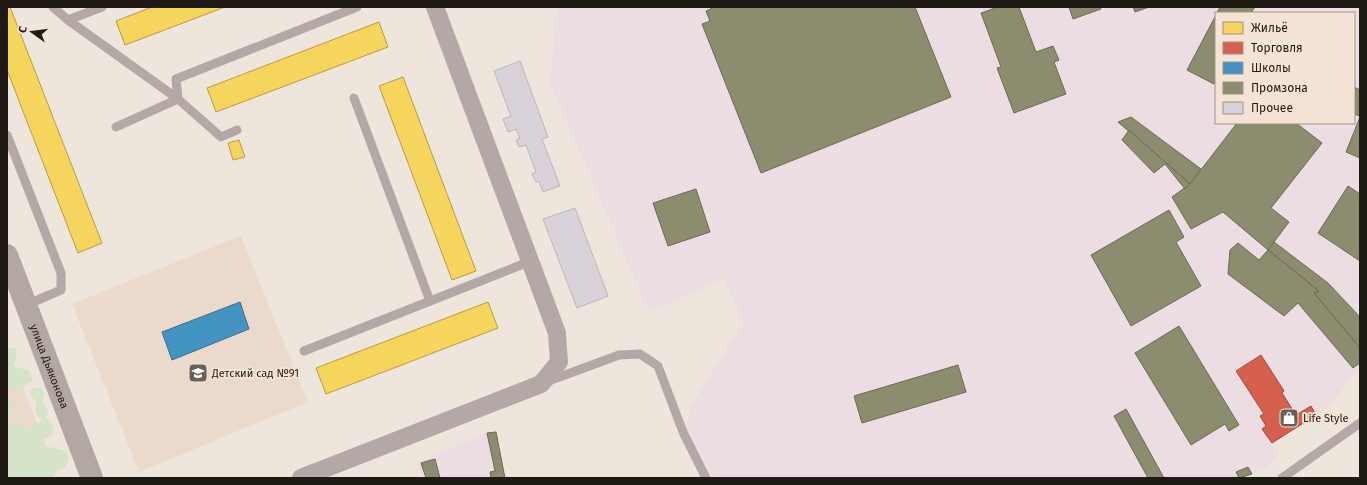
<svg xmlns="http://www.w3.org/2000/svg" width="1367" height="485" viewBox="0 0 1367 485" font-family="'Fira Sans',sans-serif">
<rect width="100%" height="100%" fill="#eee5dc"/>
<!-- industrial -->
<g fill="#ecdde3" fill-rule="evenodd">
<path d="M 558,7 L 1360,7 L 1360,367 L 1330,405 L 1272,443 L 1279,455 L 1265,468 L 1243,478 L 713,478 L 686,428 L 691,406 L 743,322 L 724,278 L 649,312 L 550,82 ZM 1216,13 L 1354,13 L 1354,123 L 1216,123 Z"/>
<polygon points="496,432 505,478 422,478 417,463 487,433"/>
</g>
<!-- built -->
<g fill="#ebdacb">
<polygon points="241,236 308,402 139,472 72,304"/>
<polygon points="7,346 48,452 7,468"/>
</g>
<!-- green -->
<g fill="#d5e3c8">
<polygon points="7,347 16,348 16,359 12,367 29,370 33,381 18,389 7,389"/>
<polygon points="39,387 44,392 43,403 48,410 46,418 53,425 53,435 41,440 44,446 63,450 69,457 66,467 58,470 52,478 7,478 7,426 14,422 27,430 42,420 35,412 37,403 30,395 33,388"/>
<polygon points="7,399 12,399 14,409 7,417"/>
</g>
<!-- homes -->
<g fill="#f6d55c" stroke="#b69d46">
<polygon points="7,7 10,7 102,243 78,253 7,70"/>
<polygon points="152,7 225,7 125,45 116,21"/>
<polygon points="379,22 388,47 216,112 207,88"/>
<polygon points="403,77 476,271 452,280 379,86"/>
<polygon points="239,140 245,157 233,160 228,143"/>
<polygon points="488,302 498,328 326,394 316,368"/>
</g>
<!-- shops -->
<polygon fill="#d6604d" stroke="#9f4b3c" points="1261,355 1284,391 1282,393 1296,415 1311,406 1316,415 1272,443 1262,429 1266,426 1260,416 1264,414 1236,371"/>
<!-- schools -->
<polygon fill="#4393c3" stroke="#386f8e" points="240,302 249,329 172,360 162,332"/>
<!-- industry -->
<g fill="#8c8c6e" stroke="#6c6a53">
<polygon points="715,7 915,7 951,97 761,173 702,24 710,21 706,11"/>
<polygon points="998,7 1019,7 1036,52 1053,46 1059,60 1054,62 1066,94 1014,113 997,68 1001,67 981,13"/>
<polygon points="1069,7 1100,7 1101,9 1073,19"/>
<polygon points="1133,7 1149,7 1135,12"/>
<polygon points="1220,7 1255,7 1251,13 1217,13"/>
<polygon points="1216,15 1216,81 1214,84 1187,70"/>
<polygon points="1354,87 1360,90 1360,116 1354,114"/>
<polygon points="1131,117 1201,169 1190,184 1118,122"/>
<polygon points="1360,117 1360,158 1346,152"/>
<polygon points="1237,123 1296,123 1322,143 1271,208 1289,222 1268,250 1223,212 1191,229 1172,197 1190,184"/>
<polygon points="1129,130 1190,184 1185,189 1165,164 1154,173 1122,140"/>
<polygon points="1348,186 1360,194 1360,261 1318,233"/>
<polygon points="696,189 710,232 668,246 653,203"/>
<polygon points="1169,210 1184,237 1176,242 1201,286 1131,326 1091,255"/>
<polygon points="1274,242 1328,283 1360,317 1360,348 1314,293 1319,291 1268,250"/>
<polygon points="1238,243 1259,260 1268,250 1319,291 1314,293 1360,348 1360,363 1353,368 1298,303 1284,316 1228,274 1230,250"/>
<polygon points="1179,326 1239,425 1229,431 1225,424 1191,445 1135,353"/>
<polygon points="958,365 966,392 862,423 854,396"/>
<polygon points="1126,409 1164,478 1148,478 1114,416"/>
<polygon points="496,432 505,478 491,478 490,472 495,471 487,433"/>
<polygon points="435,459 440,478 426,478 421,463"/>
<polygon points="1248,467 1252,474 1239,478 1236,472"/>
</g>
<!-- building -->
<g fill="#dad2db" stroke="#bbb6b6">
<polygon points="520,61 548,137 542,139 560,186 543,192 539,181 536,182 532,174 536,172 526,145 519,147 516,140 520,138 516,129 508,132 503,119 511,116 494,71"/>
<polygon points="575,208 608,296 577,308 543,219"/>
</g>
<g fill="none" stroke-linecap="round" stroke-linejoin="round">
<!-- service -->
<g stroke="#b3a8a6" stroke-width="9">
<polyline points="53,7 68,20 178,99 221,137 237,130"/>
<polyline points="68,20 102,7"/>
<polyline points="354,98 430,301"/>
<polyline points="116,127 178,99 176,79 357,7"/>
<polyline points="7,135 61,273 61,290 26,305"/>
<polyline points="304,351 531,261"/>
<polyline points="546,382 619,355 640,354 658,366 683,432 706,478"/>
<polyline points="1282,478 1360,423"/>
</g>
<!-- minor -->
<polyline stroke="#b3a8a6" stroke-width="18" points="301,478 541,384 559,362 557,333 435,7"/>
<!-- secondary -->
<path stroke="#b3a7a4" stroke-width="22" id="s1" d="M 7,255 L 92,478"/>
</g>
<!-- icons -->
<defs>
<symbol id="school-square" viewBox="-11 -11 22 22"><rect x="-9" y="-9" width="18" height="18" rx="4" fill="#68615a" stroke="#f5e4d5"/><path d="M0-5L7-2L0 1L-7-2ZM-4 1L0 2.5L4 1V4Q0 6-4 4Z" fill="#fff"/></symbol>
<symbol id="shop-square" viewBox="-11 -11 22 22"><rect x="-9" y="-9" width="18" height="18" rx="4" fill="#68615a" stroke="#f5e4d5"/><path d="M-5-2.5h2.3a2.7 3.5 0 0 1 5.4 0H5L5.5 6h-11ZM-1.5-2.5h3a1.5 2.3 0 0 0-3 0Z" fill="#fff"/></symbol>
</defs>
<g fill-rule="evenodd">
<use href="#school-square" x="187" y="362" width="22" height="22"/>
<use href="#shop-square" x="1278" y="407" width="22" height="22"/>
</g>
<g text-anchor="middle" stroke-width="4" stroke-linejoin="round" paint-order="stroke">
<!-- street labels -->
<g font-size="11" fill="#201a14" stroke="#f5e4d5">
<text dy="4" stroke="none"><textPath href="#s1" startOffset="119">улица Дьяконова</textPath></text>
</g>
<!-- poi labels -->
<g font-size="11" fill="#201a14" stroke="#f5e4d5" text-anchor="start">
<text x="212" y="377">Детский сад №91</text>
<text x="1303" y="422">Life Style</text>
</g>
</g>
<!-- border -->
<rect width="1367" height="485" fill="none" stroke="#201a14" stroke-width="16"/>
<!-- legend -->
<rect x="1215" y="12" width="140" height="112" fill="#f5e4d5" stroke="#a09388"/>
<rect x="1223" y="22" width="20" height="12" fill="#f6d55c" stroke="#a09388"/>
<text x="1251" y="32" font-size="12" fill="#201a14">Жильё</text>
<rect x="1223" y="42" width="20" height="12" fill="#d6604d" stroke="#a09388"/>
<text x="1251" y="52" font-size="12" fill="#201a14">Торговля</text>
<rect x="1223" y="62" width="20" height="12" fill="#4393c3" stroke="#a09388"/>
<text x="1251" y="72" font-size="12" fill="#201a14">Школы</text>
<rect x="1223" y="82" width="20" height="12" fill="#8c8c6e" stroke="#a09388"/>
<text x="1251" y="92" font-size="12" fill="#201a14">Промзона</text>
<rect x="1223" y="102" width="20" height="12" fill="#dad2db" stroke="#a09388"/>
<text x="1251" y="112" font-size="12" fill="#201a14">Прочее</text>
<!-- north arrow -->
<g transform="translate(32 32) rotate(284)" stroke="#f5e4d5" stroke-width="3" paint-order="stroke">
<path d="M0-3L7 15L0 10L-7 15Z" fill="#201a14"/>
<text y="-6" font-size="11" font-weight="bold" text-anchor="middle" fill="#201a14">С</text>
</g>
</svg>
